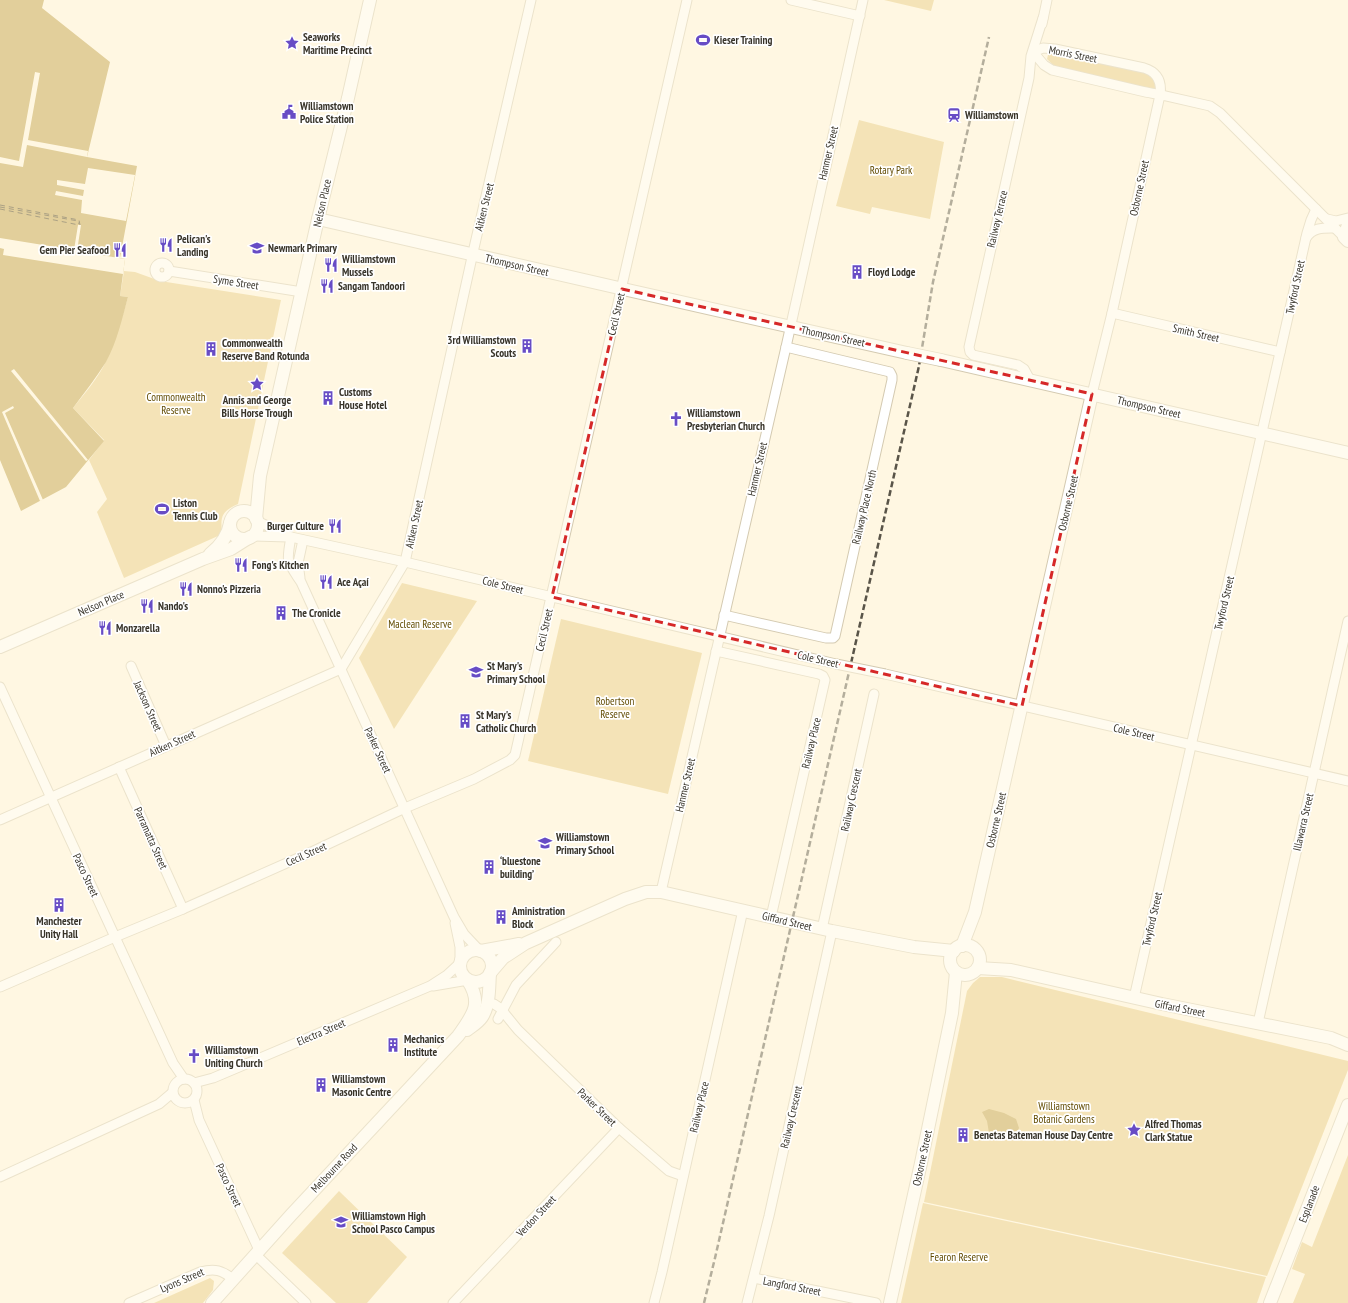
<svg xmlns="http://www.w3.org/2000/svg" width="1348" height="1303" viewBox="0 0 1348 1303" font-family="'PT Sans Narrow',sans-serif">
<rect width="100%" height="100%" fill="#fff7e2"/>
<!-- green -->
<g fill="#e7cb84">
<polygon points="884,0 934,0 931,11"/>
<polygon points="1053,53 1147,72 1154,79 1156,87 1154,89 1060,69 1053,65 1047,59 1048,55"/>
<polygon points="859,120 944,142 930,219 872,207 870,214 836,206"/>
<path d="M 124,271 L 135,272 L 160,281 L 281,300 L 238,504 C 223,511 220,515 222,532 L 218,536 L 124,578 L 97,512 L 107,499 L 89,460 L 104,440 L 73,408 C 85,393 99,377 107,359 C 116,339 122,318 128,297 L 120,296 Z"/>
<polygon points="402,583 477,601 394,729 359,658"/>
<polygon points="561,619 702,653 668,794 528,761"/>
<polygon points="980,977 1002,977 1348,1061 1348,1070 1267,1276 924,1202 967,991 973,983"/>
<polygon points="1348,1155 1348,1303 1293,1303 1305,1274 1292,1269 1302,1242 1312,1247"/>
<polygon points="339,1191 407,1257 367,1303 336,1303 282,1253"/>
<polygon points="923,1203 1266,1277 1257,1303 901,1303"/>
<polygon points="210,1278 214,1281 213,1290 203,1303 154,1303"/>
</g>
<!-- water -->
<g fill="#be9d45">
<path d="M 0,0 L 44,0 L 42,8 L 110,62 L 87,157 L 137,166 L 120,258 L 125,259 L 120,296 L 128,297 C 122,319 117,342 106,362 C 96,378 84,393 73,408 L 104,441 L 66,487 L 21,511 L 0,460 Z"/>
<polygon points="989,1109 1004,1113 1016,1119 1019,1128 1015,1136 1005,1135 997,1138 989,1133 987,1121 982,1112"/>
</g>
<!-- pier -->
<g fill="#fff7e2">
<polygon points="35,72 40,73 28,140 88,151 87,157 27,145 23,167 0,163 0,157 19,161"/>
<polygon points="88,168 135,175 126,221 81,213 82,200 55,195 56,191 83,196 84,190 57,185 57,180 85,184"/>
<polygon points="78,225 81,225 77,251 125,259 123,274 3,255 4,249 0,248 0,238 74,250"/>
<polygon points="14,369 88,460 86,461 11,371"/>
<polygon points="13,406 14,408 5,413 43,500 40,501 2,412"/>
</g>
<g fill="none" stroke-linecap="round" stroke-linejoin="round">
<!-- ferry -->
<g stroke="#463812" stroke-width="1" stroke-dasharray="5 4" stroke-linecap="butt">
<polyline points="0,205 79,220 80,225"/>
<polyline points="0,207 78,221 79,224"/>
<polyline points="0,209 79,225"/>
</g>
<defs>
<g id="street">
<polyline points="791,0 860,16"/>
<polyline points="1042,24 1047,0"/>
<polyline points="1327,219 1336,221 1348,218"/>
<path d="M 1306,238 C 1313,227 1324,228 1335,228"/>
<circle cx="162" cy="270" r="7"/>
<polyline points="169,271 302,292"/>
<polyline points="1112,313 1280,352"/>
<polyline points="1030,380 1024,369 1018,365 973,355 970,352 969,347 1029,78 1031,56 1043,18"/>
<path d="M 1092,394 L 1112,313 L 1160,95 C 1162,81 1157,72 1144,68 L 1055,49 L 1043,48 L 1033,52 L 1044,65 L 1052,70 L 1141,91 C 1149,93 1158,94 1166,96 L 1210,106 L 1220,113 L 1344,237"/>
<polyline points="257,521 291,537 405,562 527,591 836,664"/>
<polyline points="252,536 288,537"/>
<path d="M 291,537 C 286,563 287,561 301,582 L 454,917 L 464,934 L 480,951"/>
<polyline points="300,578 298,563 303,540"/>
<polyline points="724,615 826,638 833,638 835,636 892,380 892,376 890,372 786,347"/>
<polyline points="716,651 819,674 823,676 825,680 771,917"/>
<polyline points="131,666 166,746"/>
<polyline points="885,674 1348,781"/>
<polyline points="0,687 173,1063 184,1079"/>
<polyline points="119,767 183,909"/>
<polyline points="0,820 341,669 405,562 474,248 531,0"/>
<polyline points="661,892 786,347 863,0"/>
<polyline points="455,923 460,947 460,962"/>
<polyline points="822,929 874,694"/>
<polyline points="433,986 468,980"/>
<polyline points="0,987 115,937 183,909 307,854 405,808 474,779 510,760 515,755 687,0"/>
<polyline points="1134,998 1307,233 1311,220 1316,209"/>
<polyline points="487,1002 494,1004 500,1008 518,1030 619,1128 669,1171 683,1176"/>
<polyline points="498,1019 516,985 556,942"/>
<polyline points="1258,1023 1348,621"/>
<circle cx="185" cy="1091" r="12"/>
<polyline points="194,1083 213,1078 430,986 447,975 460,963"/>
<polyline points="194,1100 199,1120 259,1250"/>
<polyline points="0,1177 159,1104 172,1093"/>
<polyline points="255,1254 306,1303"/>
<polyline points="754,1278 876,1303"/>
<path d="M 129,1303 L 200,1272 C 215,1268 222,1270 234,1280"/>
<polyline points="453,1303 619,1128"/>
<polyline points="654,1303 662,1272 743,910"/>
<polyline points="747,1303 769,1216 832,931"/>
</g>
<g id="secondary">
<polyline points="318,219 632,291 907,353"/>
<polyline points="1348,225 1344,237 1348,241"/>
<polyline points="941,360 1348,453"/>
<circle cx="244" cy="525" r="14"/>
<polyline points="256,519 260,476 318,219 348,98 370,0"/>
<path d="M 210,554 C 220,546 228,536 230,523"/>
<polyline points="0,647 203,559 231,549 250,537"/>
<circle cx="965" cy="960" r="15"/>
<polyline points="962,946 975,912 1092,394"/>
<circle cx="476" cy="966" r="16"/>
<polyline points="481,951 519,944"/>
<polyline points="978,968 1011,970 1162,1004 1331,1038 1348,1045"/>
<polyline points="491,972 503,958 526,943 625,899 646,892 661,892 832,931 914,947 954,951"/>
<path d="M 467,1030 C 472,1026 478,1023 482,1017 C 490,1005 489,987 490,973"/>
<path d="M 212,1303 L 291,1215 L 458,1036 C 472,1016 483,1004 468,981"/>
<polyline points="890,1303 921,1163 952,1013 956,972"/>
<polyline points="1270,1303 1348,1105"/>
</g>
</defs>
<!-- street casing -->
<use href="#street" stroke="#d4cab1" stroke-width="11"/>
<!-- secondary casing -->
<use href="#secondary" stroke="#d4cab1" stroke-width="14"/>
<!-- street -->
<use href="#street" stroke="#fff" stroke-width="9"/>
<!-- secondary -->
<use href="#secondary" stroke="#fff" stroke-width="12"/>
<!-- rail -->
<polyline stroke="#595448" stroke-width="2.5" stroke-dasharray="6 3" stroke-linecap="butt" points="704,1303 715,1258 919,366 933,282 989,37"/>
<defs>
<polyline id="street-bridge" points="836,664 885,674"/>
<polyline id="secondary-bridge" points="907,353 941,360"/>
</defs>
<!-- street-bridge casing -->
<use href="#street-bridge" stroke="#d4cab1" stroke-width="11" stroke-linecap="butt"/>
<!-- secondary-bridge casing -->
<use href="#secondary-bridge" stroke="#d4cab1" stroke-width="14" stroke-linecap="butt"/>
<!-- street-bridge -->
<use href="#street-bridge" stroke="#fff" stroke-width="9"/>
<!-- secondary-bridge -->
<use href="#secondary-bridge" stroke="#fff" stroke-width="12"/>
</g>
<!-- marked area -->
<path d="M0 0H1348V1303H0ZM 622,289 L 1092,394 L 1022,706 L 552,597 Z" fill="#fff7e2" fill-opacity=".55" fill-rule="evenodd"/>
<path fill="none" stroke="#d62828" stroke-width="3" stroke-dasharray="8 5" stroke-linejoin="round" d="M 622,289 L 1092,394 L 1022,706 L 552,597 Z"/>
<!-- icons -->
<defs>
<symbol id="stadium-bare" viewBox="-9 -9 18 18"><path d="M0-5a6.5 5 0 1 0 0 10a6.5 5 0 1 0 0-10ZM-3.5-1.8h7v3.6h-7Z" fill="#674cc5" stroke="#fff" stroke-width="2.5" paint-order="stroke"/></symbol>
<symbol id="sight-bare" viewBox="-9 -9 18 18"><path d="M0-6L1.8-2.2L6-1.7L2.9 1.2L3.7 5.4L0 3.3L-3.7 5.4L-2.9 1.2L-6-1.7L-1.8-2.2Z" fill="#674cc5" stroke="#fff" stroke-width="2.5" paint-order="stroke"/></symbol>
<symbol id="civic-bare" viewBox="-9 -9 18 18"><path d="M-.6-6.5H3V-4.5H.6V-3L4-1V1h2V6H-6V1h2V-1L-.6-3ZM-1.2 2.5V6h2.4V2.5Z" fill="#674cc5" stroke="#fff" stroke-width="2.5" paint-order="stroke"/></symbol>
<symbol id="station-bare" viewBox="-9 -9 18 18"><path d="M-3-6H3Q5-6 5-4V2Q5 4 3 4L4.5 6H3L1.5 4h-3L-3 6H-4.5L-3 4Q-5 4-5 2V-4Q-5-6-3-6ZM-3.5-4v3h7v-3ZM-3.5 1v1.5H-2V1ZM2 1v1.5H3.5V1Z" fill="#674cc5" stroke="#fff" stroke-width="2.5" paint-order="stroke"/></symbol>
<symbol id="restaurant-bare" viewBox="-9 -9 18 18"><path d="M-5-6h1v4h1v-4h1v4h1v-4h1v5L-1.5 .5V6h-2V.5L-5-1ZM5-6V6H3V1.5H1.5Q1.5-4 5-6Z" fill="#674cc5" stroke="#fff" stroke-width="2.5" paint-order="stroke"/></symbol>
<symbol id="school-bare" viewBox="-9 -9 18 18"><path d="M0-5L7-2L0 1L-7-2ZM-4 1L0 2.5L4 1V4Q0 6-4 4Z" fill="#674cc5" stroke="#fff" stroke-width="2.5" paint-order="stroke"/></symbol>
<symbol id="building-bare" viewBox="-9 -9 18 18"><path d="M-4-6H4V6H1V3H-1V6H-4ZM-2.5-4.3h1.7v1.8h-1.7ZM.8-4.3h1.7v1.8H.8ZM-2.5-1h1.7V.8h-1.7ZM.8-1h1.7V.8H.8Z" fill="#674cc5" stroke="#fff" stroke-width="2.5" paint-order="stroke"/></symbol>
<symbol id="church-bare" viewBox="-9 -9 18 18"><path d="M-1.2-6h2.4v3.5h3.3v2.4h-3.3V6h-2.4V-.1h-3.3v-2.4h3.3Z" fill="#674cc5" stroke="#fff" stroke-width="2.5" paint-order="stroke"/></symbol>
</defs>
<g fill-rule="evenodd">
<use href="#stadium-bare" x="693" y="30" width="20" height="20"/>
<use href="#sight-bare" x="282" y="33" width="20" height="20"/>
<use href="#civic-bare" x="279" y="102" width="20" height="20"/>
<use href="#station-bare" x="944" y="105" width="20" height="20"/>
<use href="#restaurant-bare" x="156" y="235" width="20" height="20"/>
<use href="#school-bare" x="247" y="238" width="20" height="20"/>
<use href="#restaurant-bare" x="110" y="240" width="20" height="20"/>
<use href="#restaurant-bare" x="321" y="255" width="20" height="20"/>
<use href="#building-bare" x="847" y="262" width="20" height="20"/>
<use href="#restaurant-bare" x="317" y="276" width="20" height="20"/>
<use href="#building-bare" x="517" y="336" width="20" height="20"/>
<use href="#building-bare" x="201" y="339" width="20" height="20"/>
<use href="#sight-bare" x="247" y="374" width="20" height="20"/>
<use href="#building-bare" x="318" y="388" width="20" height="20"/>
<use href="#church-bare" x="666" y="409" width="20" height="20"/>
<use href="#stadium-bare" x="152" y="499" width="20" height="20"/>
<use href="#restaurant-bare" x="325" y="516" width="20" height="20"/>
<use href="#restaurant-bare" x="231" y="555" width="20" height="20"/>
<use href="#restaurant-bare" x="316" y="572" width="20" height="20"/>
<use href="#restaurant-bare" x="176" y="579" width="20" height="20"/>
<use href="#restaurant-bare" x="137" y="596" width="20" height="20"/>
<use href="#building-bare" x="271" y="603" width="20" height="20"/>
<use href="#restaurant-bare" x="95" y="618" width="20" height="20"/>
<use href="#school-bare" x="466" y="662" width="20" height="20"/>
<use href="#building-bare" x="455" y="711" width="20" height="20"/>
<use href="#school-bare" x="535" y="833" width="20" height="20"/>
<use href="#building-bare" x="479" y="857" width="20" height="20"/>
<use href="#building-bare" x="49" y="895" width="20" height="20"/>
<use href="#building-bare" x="491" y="907" width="20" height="20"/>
<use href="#building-bare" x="383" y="1035" width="20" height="20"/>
<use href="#church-bare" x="184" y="1046" width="20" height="20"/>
<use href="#building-bare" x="311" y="1075" width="20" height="20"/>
<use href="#sight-bare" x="1124" y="1120" width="20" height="20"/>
<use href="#building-bare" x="953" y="1125" width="20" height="20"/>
<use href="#school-bare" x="331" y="1212" width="20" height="20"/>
</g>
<g text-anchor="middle" stroke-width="3.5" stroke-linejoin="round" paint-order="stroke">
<!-- poi labels -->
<g font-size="11" font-weight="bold" fill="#38342a" stroke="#fff" text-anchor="start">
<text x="303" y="41">Seaworks<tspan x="303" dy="13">Maritime Precinct</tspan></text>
<text x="714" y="44">Kieser Training</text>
<text x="300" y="110">Williamstown<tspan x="300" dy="13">Police Station</tspan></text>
<text x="965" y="119">Williamstown</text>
<text x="177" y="243">Pelican's<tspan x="177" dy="13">Landing</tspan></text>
<text x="268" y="252">Newmark Primary</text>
<text x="109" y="254" text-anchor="end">Gem Pier Seafood</text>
<text x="342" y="263">Williamstown<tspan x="342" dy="13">Mussels</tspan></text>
<text x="868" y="276">Floyd Lodge</text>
<text x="338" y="290">Sangam Tandoori</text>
<text x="516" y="344" text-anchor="end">3rd Williamstown<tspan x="516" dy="13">Scouts</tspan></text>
<text x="222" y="347">Commonwealth<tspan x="222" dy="13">Reserve Band Rotunda</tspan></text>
<text x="339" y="396">Customs<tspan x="339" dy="13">House Hotel</tspan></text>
<text x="257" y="404" text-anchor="middle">Annis and George<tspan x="257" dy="13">Bills Horse Trough</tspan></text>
<text x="687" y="417">Williamstown<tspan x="687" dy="13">Presbyterian Church</tspan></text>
<text x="173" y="507">Liston<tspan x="173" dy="13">Tennis Club</tspan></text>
<text x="324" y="530" text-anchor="end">Burger Culture</text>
<text x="252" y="569">Fong's Kitchen</text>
<text x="337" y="586">Ace Açaí</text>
<text x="197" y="593">Nonno's Pizzeria</text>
<text x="158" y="610">Nando's</text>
<text x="292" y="617">The Cronicle</text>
<text x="116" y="632">Monzarella</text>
<text x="487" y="670">St Mary's<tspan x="487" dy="13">Primary School</tspan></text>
<text x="476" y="719">St Mary's<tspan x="476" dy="13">Catholic Church</tspan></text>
<text x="556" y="841">Williamstown<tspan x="556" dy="13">Primary School</tspan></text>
<text x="500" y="865">‘bluestone<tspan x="500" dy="13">building’</tspan></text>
<text x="512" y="915">Aministration<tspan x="512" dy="13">Block</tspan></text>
<text x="59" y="925" text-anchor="middle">Manchester<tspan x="59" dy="13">Unity Hall</tspan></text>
<text x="404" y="1043">Mechanics<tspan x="404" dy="13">Institute</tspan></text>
<text x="205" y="1054">Williamstown<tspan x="205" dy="13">Uniting Church</tspan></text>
<text x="332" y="1083">Williamstown<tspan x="332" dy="13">Masonic Centre</tspan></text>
<text x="1145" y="1128">Alfred Thomas<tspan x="1145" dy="13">Clark Statue</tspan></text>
<text x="974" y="1139">Benetas Bateman House Day Centre</text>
<text x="352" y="1220">Williamstown High<tspan x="352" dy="13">School Pasco Campus</tspan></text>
</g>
<!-- street labels -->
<g font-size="11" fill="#38342a" stroke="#fff">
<text transform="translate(1073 54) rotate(11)" y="4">Morris Street</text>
<text transform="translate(828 153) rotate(-77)" y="4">Hanmer Street</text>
<text transform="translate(1139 188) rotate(-78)" y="4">Osborne Street</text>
<text transform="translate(322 203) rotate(-77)" y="4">Nelson Place</text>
<text transform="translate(484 207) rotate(-76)" y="4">Aitken Street</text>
<text transform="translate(997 219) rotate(-77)" y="4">Railway Terrace</text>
<text transform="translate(517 265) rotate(13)" y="4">Thompson Street</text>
<text transform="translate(236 282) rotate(9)" y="4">Syme Street</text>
<text transform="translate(1295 287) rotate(-78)" y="4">Twyford Street</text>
<text transform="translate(616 314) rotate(-77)" y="4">Cecil Street</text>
<text transform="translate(1196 333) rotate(13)" y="4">Smith Street</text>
<text transform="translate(833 336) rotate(12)" y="4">Thompson Street</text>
<text transform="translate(1149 407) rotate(13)" y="4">Thompson Street</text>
<text transform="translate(757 469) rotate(-77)" y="4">Hanmer Street</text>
<text transform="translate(1068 503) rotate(-77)" y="4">Osborne Street</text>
<text transform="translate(864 507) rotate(-77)" y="4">Railway Place North</text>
<text transform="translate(414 524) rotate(-78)" y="4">Aitken Street</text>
<text transform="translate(503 585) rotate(14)" y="4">Cole Street</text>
<text transform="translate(101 603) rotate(-23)" y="4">Nelson Place</text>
<text transform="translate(1224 603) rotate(-77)" y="4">Twyford Street</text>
<text transform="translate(544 630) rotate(-77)" y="4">Cecil Street</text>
<text transform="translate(818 659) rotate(13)" y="4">Cole Street</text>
<text transform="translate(148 706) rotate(66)" y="4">Jackson Street</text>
<text transform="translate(1134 732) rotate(13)" y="4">Cole Street</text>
<text transform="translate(172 743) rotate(-24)" y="4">Aitken Street</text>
<text transform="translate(811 743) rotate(-77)" y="4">Railway Place</text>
<text transform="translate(378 750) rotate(65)" y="4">Parker Street</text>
<text transform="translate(685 785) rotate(-77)" y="4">Hanmer Street</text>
<text transform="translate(851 800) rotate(-78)" y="4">Railway Crescent</text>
<text transform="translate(996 820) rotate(-77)" y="4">Osborne Street</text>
<text transform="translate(1303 822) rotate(-77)" y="4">Illawarra Street</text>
<text transform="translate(151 838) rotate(66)" y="4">Parramatta Street</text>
<text transform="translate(306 854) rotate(-24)" y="4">Cecil Street</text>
<text transform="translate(86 875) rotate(65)" y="4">Pasco Street</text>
<text transform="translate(1152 919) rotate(-77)" y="4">Twyford Street</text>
<text transform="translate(787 921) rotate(13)" y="4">Giffard Street</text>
<text transform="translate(1180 1008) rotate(11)" y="4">Giffard Street</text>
<text transform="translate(321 1032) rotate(-23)" y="4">Electra Street</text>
<text transform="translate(597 1107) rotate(44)" y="4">Parker Street</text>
<text transform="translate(699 1107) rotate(-77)" y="4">Railway Place</text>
<text transform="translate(791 1117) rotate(-77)" y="4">Railway Crescent</text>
<text transform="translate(922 1158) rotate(-78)" y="4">Osborne Street</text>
<text transform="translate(334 1168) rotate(-47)" y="4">Melbourne Road</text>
<text transform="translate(229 1185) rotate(65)" y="4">Pasco Street</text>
<text transform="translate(1309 1204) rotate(-69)" y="4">Esplanade</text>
<text transform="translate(536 1216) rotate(-47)" y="4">Verdon Street</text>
<text transform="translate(182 1280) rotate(-23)" y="4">Lyons Street</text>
<text transform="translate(792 1286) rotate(11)" y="4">Langford Street</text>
</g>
<!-- park labels -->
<g font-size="11" fill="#624c03" stroke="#fff">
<text x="891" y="174">Rotary Park</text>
<text x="176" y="401">Commonwealth<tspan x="176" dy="13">Reserve</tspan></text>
<text x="420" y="628">Maclean Reserve</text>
<text x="615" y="705">Robertson<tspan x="615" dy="13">Reserve</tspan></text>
<text x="1064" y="1110">Williamstown<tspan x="1064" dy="13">Botanic Gardens</tspan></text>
<text x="959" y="1261">Fearon Reserve</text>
</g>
</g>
</svg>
